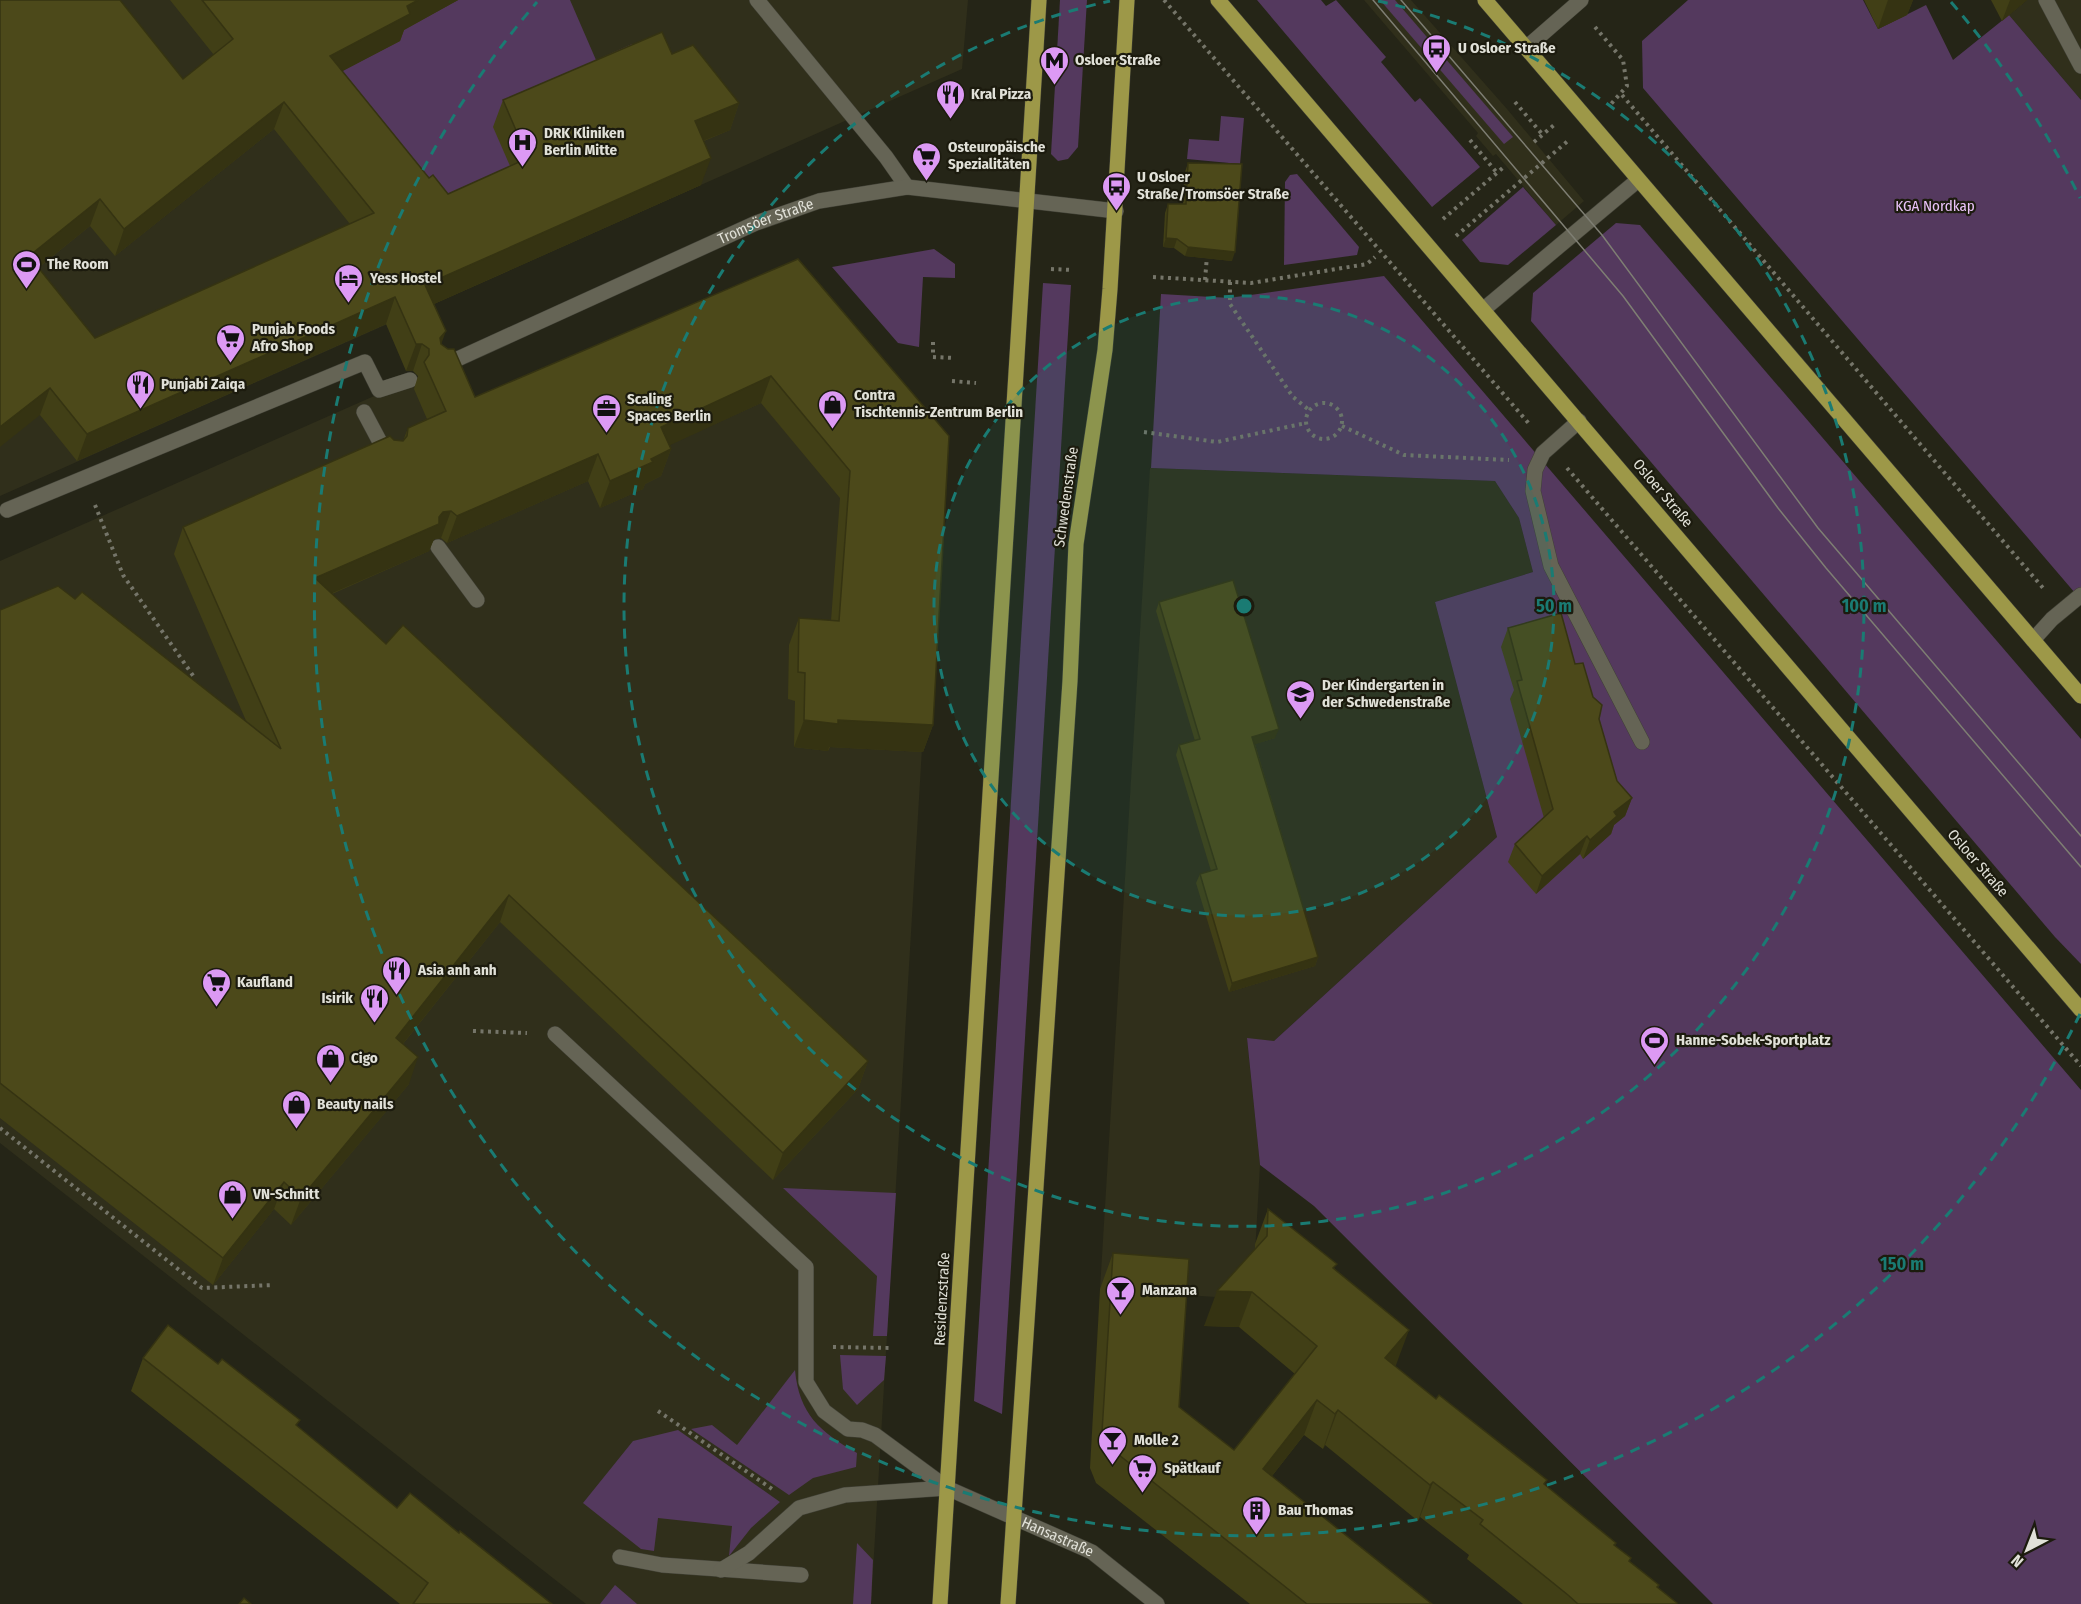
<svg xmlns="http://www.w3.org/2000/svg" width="2081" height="1604" viewBox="0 0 2081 1604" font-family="'Fira Sans Condensed',sans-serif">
<rect width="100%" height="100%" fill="#252517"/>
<!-- built -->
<g fill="#302f1b">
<polygon points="0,0 968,0 962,69 0,496"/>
<polygon points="1364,0 1411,0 1507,109 1584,201 1556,225 1496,154 1493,156 1476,136 1478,133"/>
<polygon points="2027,0 2081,0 2081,100 2009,15"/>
<polygon points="788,286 939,463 871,1604 586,1604 0,1143 0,561 440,367 465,424"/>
<polygon points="1150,468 1495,481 1519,518 1533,572 1435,602 1497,837 1274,1041 1247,1039 1260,1165 1254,1271 1230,1298 1100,1289"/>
</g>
<!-- green -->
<g fill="#54395e">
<polygon points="458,0 570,0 596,60 632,44 641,64 518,185 450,235 310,71 374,54 399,41 397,33"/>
<polygon points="1060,0 1087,0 1078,147 1068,159 1058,161 1051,154"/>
<polygon points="1257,0 1321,0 1326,6 1336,0 1386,57 1381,62 1415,102 1420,98 1480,167 1432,207"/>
<polygon points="1380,0 1395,0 1513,137 1504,144"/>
<polygon points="1688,0 1863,0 1878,29 1926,5 1953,60 2009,15 2081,100 2081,600 1643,88 1642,41"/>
<polygon points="1221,116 1244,118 1240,164 1187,159 1189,139 1219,141"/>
<polygon points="1297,174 1359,247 1357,255 1284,265 1285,182 1290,175"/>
<polygon points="1523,187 1556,225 1508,265 1480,262 1462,240"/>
<polygon points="1616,223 1640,225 2081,739 2081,964 2055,937 1531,321 1533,293"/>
<polygon points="934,249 955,264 955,278 923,277 919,347 898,343 832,267"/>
<polygon points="1384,276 2081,1090 2081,1604 1713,1604 1314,1206 1260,1165 1247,1038 1274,1041 1497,837 1435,602 1533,572 1519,518 1495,481 1151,468 1161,294 1229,298"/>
<polygon points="1043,283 1071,285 1002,1414 974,1401"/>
<polygon points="783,1188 896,1193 887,1336 873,1336 877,1276"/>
<polygon points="840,1355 886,1356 884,1380 857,1405 843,1389"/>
<path d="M 795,1370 C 799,1414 820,1432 857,1453 L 856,1467 L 813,1478 L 789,1495 L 691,1429 L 712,1425 L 737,1445 Z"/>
<polygon points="678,1430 780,1502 751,1528 729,1556 732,1526 658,1518 654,1551 641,1549 583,1503 633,1441"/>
<polygon points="857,1543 873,1560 871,1604 853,1604"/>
<polygon points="615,1585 637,1604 600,1604"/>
</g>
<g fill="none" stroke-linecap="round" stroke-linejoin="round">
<defs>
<g id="minor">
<polyline points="757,0 886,157 907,187"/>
<polyline points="2046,0 2081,66"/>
<polyline points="1526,48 1581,0"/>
<polyline points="1484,309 1638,180"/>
<path id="s1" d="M 440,367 L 756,223 L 819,201 L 907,187 L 1116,211"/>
<polyline points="364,412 389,459"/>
<polyline points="1579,421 1543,453 1535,470 1533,491 1551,566 1642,742"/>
<polyline points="7,510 365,362 379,390 410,380"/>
<polyline points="438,547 477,600"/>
<polyline points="2033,640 2052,619 2081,595"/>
<path id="s2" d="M 555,1034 L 806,1267 L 806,1382 L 824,1411 L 848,1429 L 862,1430 L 875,1435 L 947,1488 L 1092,1552 L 1157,1604"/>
<polyline points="620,1557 662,1565 801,1575"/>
<polyline points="721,1570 749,1553 799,1508 845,1495 947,1488"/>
</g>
<g id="major">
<polyline points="1218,0 2081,1010"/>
<polyline points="1485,0 2081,696"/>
<polyline points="940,1604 1039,0"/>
<polyline points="1008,1604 1070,681 1076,544 1105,350 1110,289 1127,0"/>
</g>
</defs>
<!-- minor casing -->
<use href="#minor" stroke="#414136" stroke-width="16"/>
<!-- major casing -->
<use href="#major" stroke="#414136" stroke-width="16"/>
<!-- path -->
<g stroke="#757569" stroke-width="4" stroke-dasharray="3 4.5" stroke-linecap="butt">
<polyline points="1164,0 1531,426"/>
<polyline points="1595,27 1623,60 1627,86 1611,104"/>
<polyline points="1622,95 2043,588"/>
<polyline points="1515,102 1542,134"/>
<polyline points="1470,140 1497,173"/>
<polyline points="1534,142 1554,125"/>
<polyline points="1443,219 1505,166"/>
<polyline points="1456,236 1569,140"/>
<polyline points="1051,269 1072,270"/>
<polyline points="1153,277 1251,283 1367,264 1375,257"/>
<polyline points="1205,280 1207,256"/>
<polyline points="1230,282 1230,304 1293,397 1309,410"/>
<polyline points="933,342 933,357 954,358"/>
<polyline points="952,381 976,383"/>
<circle cx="1324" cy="421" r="18"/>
<polyline points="1342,426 1404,455 1509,460"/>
<polyline points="1144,432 1217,442 1306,423"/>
<polyline points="1567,468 2081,1066"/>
<polyline points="95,505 123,575 194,677"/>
<polyline points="473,1031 527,1033"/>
<polyline points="0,1128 202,1288 274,1285"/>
<polyline points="833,1347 893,1348"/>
<polyline points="658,1411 775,1491"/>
</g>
<!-- minor -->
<use href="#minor" stroke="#656455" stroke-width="15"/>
<!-- major -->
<use href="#major" stroke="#9d9848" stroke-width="15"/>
<!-- tram -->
<g stroke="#7e7e73" stroke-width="1.5">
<polyline points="1373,0 1623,296 1778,508 1826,568 2081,867"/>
<polyline points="1401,0 1602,235 1818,528 2081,836"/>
</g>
</g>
<!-- wall -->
<g fill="#413f16" fill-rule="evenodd">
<path d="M 0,0 L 183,79 L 214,55 L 170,0 L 458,0 L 404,30 L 400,41 L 342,71 L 429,178 L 448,194 L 510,166 L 493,127 L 503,100 L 672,54 L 739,103 L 730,130 L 704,141 L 701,185 L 434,304 L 441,344 L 475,397 L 798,259 L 933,725 L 923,752 L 830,747 L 828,751 L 794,747 L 795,701 L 788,699 L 789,645 L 799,618 L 831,621 L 840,498 L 761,403 L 669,445 L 671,449 L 661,476 L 645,484 L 643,489 L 600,508 L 588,481 L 447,543 L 441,538 L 434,539 L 429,551 L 332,594 L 386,644 L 868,1061 L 858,1089 L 773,1180 L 500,922 L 403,1044 L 409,1084 L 291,1225 L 274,1209 L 213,1285 L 0,1118 L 0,610 L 75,599 L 247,723 L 174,554 L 183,527 L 394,440 L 403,441 L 408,428 L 427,419 L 414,389 L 418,376 L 413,371 L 406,371 L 386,324 L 77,461 L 40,415 ZM 274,129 L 350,224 L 95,338 L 38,268 L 90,226 L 115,256 Z"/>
<polygon points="1864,0 1913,0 1907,15 1878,29"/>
<polygon points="1991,0 2027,0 2002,21"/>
<polygon points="1188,163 1232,261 1185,256 1174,248 1163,247 1165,213 1168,204 1183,204 1185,172"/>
<polygon points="1159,602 1275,738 1255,744 1318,957 1315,966 1229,992 1196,883 1200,874 1211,871 1176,755 1179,745 1195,741 1156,611"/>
<polygon points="1508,628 1575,664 1599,719 1617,781 1632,798 1625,816 1614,825 1611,834 1583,859 1580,854 1536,894 1508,862 1515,844 1544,818 1510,699 1514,690 1501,647"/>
<polygon points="1268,1209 1335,1269 1396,1365 1395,1366 1616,1543 1615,1546 1630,1562 1659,1585 1658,1588 1676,1604 1523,1604 1467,1559 1469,1555 1420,1517 1418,1521 1325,1445 1323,1449 1304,1435 1272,1476 1432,1604 1250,1604 1096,1483 1090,1468 1100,1289 1113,1253 1179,1407 1234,1450 1295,1374 1239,1327 1204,1326 1255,1249 1255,1244"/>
<polygon points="143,1358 297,1427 397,1508 459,1533 552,1604 400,1604 131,1391"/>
</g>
<!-- shaded-wall -->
<g fill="#353312">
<polygon points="418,0 458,0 404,30 400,41 320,83 330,56 407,6"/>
<polygon points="1888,0 1913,0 1907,15 1878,29"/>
<polygon points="2010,0 2027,0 2002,21"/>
<polygon points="284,102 274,129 115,256 124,229"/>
<polygon points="739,103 730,130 685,148 695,121"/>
<polygon points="711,158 701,185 416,312 425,285"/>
<polygon points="100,199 90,226 19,283 29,256"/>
<polygon points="1166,238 1177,239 1174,248 1163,247"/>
<polygon points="1188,247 1235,252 1232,261 1185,256"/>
<polygon points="395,297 386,324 77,461 87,434"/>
<polygon points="446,331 436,358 440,338"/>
<polygon points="416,344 422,344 413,371 406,371"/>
<polygon points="771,376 761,403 651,454 661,427"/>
<polygon points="50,388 40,415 0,447 0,427"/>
<polygon points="671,449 661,476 645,484 643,489 600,508 610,481"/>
<polygon points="598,454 588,481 447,543 457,516"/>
<polygon points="451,511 441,538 434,539 429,551 305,605 315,578 439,517 443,512"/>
<polygon points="804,720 838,720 933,725 923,752 829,747 828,751 794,747"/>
<polygon points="1279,729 1275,738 1249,746 1252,737"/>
<polygon points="1632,798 1625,816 1614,825 1611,834 1583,859 1590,840 1614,812"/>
<polygon points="1587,836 1580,854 1536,894 1542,876"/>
<polygon points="509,895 500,922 386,1065 396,1038"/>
<polygon points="1318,957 1315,966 1229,992 1232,983"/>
<polygon points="418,1057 409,1084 291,1225 301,1198"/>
<polygon points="868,1061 858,1089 773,1180 783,1153"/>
<polygon points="284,1182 274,1209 213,1285 223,1258"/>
<polygon points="1217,1291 1252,1292 1239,1327 1204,1326"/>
<polygon points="1409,1330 1396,1365 1372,1393 1385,1358"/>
<polygon points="1317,1400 1304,1435 1250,1504 1263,1469"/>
<polygon points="1338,1410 1325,1445 1323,1449 1335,1414"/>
<polygon points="1433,1482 1420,1517 1418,1521 1430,1485"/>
</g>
<!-- building -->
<g fill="#4c491a" stroke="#353312" stroke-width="1.5" fill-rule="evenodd">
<path d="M 0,0 L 120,0 L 183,79 L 233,39 L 202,0 L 418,0 L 407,6 L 410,14 L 330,56 L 429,178 L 433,175 L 448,194 L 528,158 L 503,100 L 662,32 L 672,54 L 693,45 L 739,103 L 695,121 L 711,158 L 425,285 L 446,331 L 440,338 L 441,344 L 448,349 L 454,349 L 475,397 L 798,259 L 949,436 L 933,725 L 838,720 L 838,724 L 804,720 L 805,673 L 798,672 L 799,618 L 839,621 L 850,471 L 771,376 L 661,427 L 671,449 L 651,459 L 653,462 L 610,481 L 598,454 L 457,516 L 451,511 L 443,512 L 439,517 L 439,524 L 315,578 L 386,644 L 403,625 L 868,1061 L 783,1153 L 509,895 L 396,1038 L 418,1057 L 301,1198 L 284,1182 L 223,1258 L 0,1083 L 0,610 L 58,586 L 75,599 L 82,592 L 281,749 L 183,527 L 390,436 L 394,440 L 403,441 L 407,436 L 408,428 L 446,411 L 424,362 L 429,355 L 429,349 L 422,344 L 416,344 L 395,297 L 87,434 L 50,388 L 0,427 ZM 284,102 L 374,213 L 95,338 L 29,256 L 100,199 L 124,229 Z"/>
<polygon points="1188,163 1242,164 1235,252 1188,247 1177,239 1166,238 1168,204 1186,204"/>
<polygon points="1233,580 1279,729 1252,737 1318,957 1232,983 1200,874 1217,869 1179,745 1200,739 1159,602"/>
<polygon points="1561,613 1575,664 1583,663 1593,697 1602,705 1599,719 1617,781 1632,798 1614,812 1617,816 1590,840 1587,836 1542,876 1515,844 1553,809 1517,681 1522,680 1508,628"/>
<polygon points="1268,1209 1337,1264 1333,1268 1409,1330 1385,1358 1436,1399 1439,1395 1547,1480 1544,1484 1616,1543 1614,1545 1631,1558 1629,1561 1659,1585 1657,1587 1677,1603 1676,1604 1578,1604 1568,1595 1480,1524 1483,1520 1433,1482 1430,1485 1338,1410 1335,1414 1317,1400 1263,1469 1432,1604 1307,1604 1109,1447 1102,1432 1113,1253 1189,1259 1179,1407 1234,1450 1317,1346 1252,1292 1217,1291 1267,1236"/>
<polygon points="168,1325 218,1364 222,1359 300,1420 296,1425 397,1508 410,1493 459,1533 460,1531 552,1604 413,1604 428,1583 143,1358"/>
<polygon points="244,1598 251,1604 239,1604"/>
</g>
<!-- distance rings -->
<circle cx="1244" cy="606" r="310" fill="#1a7b73" fill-opacity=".12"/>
<g fill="none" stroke="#1a7b73" stroke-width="3" stroke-dasharray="10 8">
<circle cx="1244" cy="606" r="310"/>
<path d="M1378 1A620 620 0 1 1 1110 1"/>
<path d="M2080 1014A930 930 0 1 1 537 2M1951 2A930 930 0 0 1 2080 198"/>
</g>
<!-- icons -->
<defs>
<symbol id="bus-pin" viewBox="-11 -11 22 30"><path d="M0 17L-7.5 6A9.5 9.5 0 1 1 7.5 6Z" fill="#dc99f4" stroke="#1c1b0e"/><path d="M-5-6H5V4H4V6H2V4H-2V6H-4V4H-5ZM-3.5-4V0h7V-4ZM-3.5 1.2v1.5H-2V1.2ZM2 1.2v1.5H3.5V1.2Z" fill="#111"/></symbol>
<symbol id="metro-pin" viewBox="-11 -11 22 30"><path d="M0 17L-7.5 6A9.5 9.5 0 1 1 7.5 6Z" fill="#dc99f4" stroke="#1c1b0e"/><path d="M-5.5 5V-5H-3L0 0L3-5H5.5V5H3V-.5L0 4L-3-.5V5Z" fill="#111"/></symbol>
<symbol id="restaurant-pin" viewBox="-11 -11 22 30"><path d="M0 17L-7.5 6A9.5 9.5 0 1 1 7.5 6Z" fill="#dc99f4" stroke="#1c1b0e"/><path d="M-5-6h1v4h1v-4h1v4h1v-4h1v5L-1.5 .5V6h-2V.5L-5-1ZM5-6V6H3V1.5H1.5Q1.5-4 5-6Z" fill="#111"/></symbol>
<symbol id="hospital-pin" viewBox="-11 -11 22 30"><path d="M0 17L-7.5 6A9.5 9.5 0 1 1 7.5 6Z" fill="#dc99f4" stroke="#1c1b0e"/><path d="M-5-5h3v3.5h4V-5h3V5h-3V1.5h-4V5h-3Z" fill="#111"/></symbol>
<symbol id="supermarket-pin" viewBox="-11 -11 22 30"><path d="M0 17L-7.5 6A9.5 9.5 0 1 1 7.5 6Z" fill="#dc99f4" stroke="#1c1b0e"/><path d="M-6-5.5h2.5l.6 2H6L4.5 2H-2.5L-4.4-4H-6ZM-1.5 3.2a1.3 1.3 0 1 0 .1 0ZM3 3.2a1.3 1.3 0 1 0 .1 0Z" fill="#111"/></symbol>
<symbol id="stadium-pin" viewBox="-11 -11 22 30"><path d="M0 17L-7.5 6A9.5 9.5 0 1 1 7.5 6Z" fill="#dc99f4" stroke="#1c1b0e"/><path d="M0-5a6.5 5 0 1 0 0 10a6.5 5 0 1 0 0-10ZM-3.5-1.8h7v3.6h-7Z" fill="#111"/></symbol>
<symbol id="hotel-pin" viewBox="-11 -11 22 30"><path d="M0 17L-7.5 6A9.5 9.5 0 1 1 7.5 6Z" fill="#dc99f4" stroke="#1c1b0e"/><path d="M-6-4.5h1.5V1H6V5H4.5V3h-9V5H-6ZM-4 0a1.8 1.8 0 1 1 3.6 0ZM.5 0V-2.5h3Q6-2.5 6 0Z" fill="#111"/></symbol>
<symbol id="shop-pin" viewBox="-11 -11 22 30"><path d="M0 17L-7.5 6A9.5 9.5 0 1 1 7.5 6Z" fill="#dc99f4" stroke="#1c1b0e"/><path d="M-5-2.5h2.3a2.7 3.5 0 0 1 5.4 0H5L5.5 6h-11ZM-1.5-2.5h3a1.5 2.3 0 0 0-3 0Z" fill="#111"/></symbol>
<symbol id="office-pin" viewBox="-11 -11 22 30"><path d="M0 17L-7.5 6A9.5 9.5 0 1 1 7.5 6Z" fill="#dc99f4" stroke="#1c1b0e"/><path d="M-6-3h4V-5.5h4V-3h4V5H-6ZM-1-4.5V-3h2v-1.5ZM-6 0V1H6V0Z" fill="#111"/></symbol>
<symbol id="school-pin" viewBox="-11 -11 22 30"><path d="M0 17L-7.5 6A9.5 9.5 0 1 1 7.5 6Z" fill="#dc99f4" stroke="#1c1b0e"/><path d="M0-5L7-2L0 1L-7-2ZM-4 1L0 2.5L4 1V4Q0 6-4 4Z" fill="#111"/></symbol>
<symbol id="bar-pin" viewBox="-11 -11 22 30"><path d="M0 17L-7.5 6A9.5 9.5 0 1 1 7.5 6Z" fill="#dc99f4" stroke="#1c1b0e"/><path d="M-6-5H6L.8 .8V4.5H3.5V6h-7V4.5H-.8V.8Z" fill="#111"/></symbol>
<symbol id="building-pin" viewBox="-11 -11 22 30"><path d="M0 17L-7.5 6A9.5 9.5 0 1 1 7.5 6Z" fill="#dc99f4" stroke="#1c1b0e"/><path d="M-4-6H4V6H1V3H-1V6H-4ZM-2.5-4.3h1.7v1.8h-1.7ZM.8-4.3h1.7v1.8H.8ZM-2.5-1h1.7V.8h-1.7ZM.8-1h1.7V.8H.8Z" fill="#111"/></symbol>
</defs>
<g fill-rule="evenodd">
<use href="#bus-pin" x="1420" y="32" width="33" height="45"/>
<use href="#metro-pin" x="1038" y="44" width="33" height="45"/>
<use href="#restaurant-pin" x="934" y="78" width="33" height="45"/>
<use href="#hospital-pin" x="506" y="126" width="33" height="45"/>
<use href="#supermarket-pin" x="910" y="140" width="33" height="45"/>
<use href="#bus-pin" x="1100" y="170" width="33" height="45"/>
<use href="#stadium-pin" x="10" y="248" width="33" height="45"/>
<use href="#hotel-pin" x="332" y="262" width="33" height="45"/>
<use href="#supermarket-pin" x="214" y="322" width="33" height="45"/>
<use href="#restaurant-pin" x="124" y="368" width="33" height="45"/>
<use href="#shop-pin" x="816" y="388" width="33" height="45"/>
<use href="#office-pin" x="590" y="392" width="33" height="45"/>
<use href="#school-pin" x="1284" y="678" width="33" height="45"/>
<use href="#restaurant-pin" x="380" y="954" width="33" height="45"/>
<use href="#supermarket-pin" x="200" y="966" width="33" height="45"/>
<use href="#restaurant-pin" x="358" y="982" width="33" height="45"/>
<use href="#stadium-pin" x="1638" y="1024" width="33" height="45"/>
<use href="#shop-pin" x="314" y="1042" width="33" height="45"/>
<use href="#shop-pin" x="280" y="1088" width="33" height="45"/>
<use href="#shop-pin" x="216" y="1178" width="33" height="45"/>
<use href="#bar-pin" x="1104" y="1274" width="33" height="45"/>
<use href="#bar-pin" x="1096" y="1424" width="33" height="45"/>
<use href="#supermarket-pin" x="1126" y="1452" width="33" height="45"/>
<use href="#building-pin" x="1240" y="1494" width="33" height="45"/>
</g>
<g text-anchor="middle" stroke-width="4.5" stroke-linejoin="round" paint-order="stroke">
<!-- poi labels -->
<g font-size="15" font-weight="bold" fill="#e1e1d8" stroke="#1c1b0e" text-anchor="start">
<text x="1458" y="53">U Osloer Straße</text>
<text x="1075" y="65">Osloer Straße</text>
<text x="971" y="99">Kral Pizza</text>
<text x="544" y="138">DRK Kliniken<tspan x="544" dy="17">Berlin Mitte</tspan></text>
<text x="948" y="152">Osteuropäische<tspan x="948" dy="17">Spezialitäten</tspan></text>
<text x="1137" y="182">U Osloer<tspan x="1137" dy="17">Straße/Tromsöer Straße</tspan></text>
<text x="47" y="269">The Room</text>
<text x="370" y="283">Yess Hostel</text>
<text x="252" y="334">Punjab Foods<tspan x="252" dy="17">Afro Shop</tspan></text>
<text x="161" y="389">Punjabi Zaiqa</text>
<text x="854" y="400">Contra<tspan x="854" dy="17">Tischtennis-Zentrum Berlin</tspan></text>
<text x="627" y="404">Scaling<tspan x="627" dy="17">Spaces Berlin</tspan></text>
<text x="1322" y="690">Der Kindergarten in<tspan x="1322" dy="17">der Schwedenstraße</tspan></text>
<text x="418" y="975">Asia anh anh</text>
<text x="237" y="987">Kaufland</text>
<text x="353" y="1003" text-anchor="end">Isirik</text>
<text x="1676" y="1045">Hanne-Sobek-Sportplatz</text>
<text x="351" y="1063">Cigo</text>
<text x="317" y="1109">Beauty nails</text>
<text x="253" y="1199">VN-Schnitt</text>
<text x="1142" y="1295">Manzana</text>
<text x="1134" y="1445">Molle 2</text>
<text x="1164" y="1473">Spätkauf</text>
<text x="1278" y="1515">Bau Thomas</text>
</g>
<!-- park labels -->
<g font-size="15" fill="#eac3f9" stroke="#1c1b0e">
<text x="1935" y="211">KGA Nordkap</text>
</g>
<!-- street labels -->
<g font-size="15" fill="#e1e1d8" stroke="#1c1b0e">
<text dy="5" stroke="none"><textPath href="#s1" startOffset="357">Tromsöer Straße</textPath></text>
<text transform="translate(1663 493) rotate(50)" y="5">Osloer Straße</text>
<text transform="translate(1066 497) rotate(-82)" y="5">Schwedenstraße</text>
<text transform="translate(1978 863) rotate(49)" y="5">Osloer Straße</text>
<text transform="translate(942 1299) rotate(-87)" y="5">Residenzstraße</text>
<text dy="5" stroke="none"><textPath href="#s2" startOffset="760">Hansastraße</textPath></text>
</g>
</g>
<circle cx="1244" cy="606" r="9" fill="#1a7b73" stroke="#1c1b0e" stroke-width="3"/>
<g font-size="18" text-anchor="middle" font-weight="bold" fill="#1a7b73" stroke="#1c1b0e" stroke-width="4.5" stroke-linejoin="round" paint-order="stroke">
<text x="1554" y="612">50 m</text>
<text x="1864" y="612">100 m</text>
<text x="1902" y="1270">150 m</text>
</g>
<!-- north arrow -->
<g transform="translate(2027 1550) rotate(222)" stroke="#1c1b0e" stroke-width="4.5" paint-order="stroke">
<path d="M0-4.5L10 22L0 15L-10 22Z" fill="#e1e1d8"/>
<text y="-9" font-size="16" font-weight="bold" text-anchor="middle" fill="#e1e1d8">N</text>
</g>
</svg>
